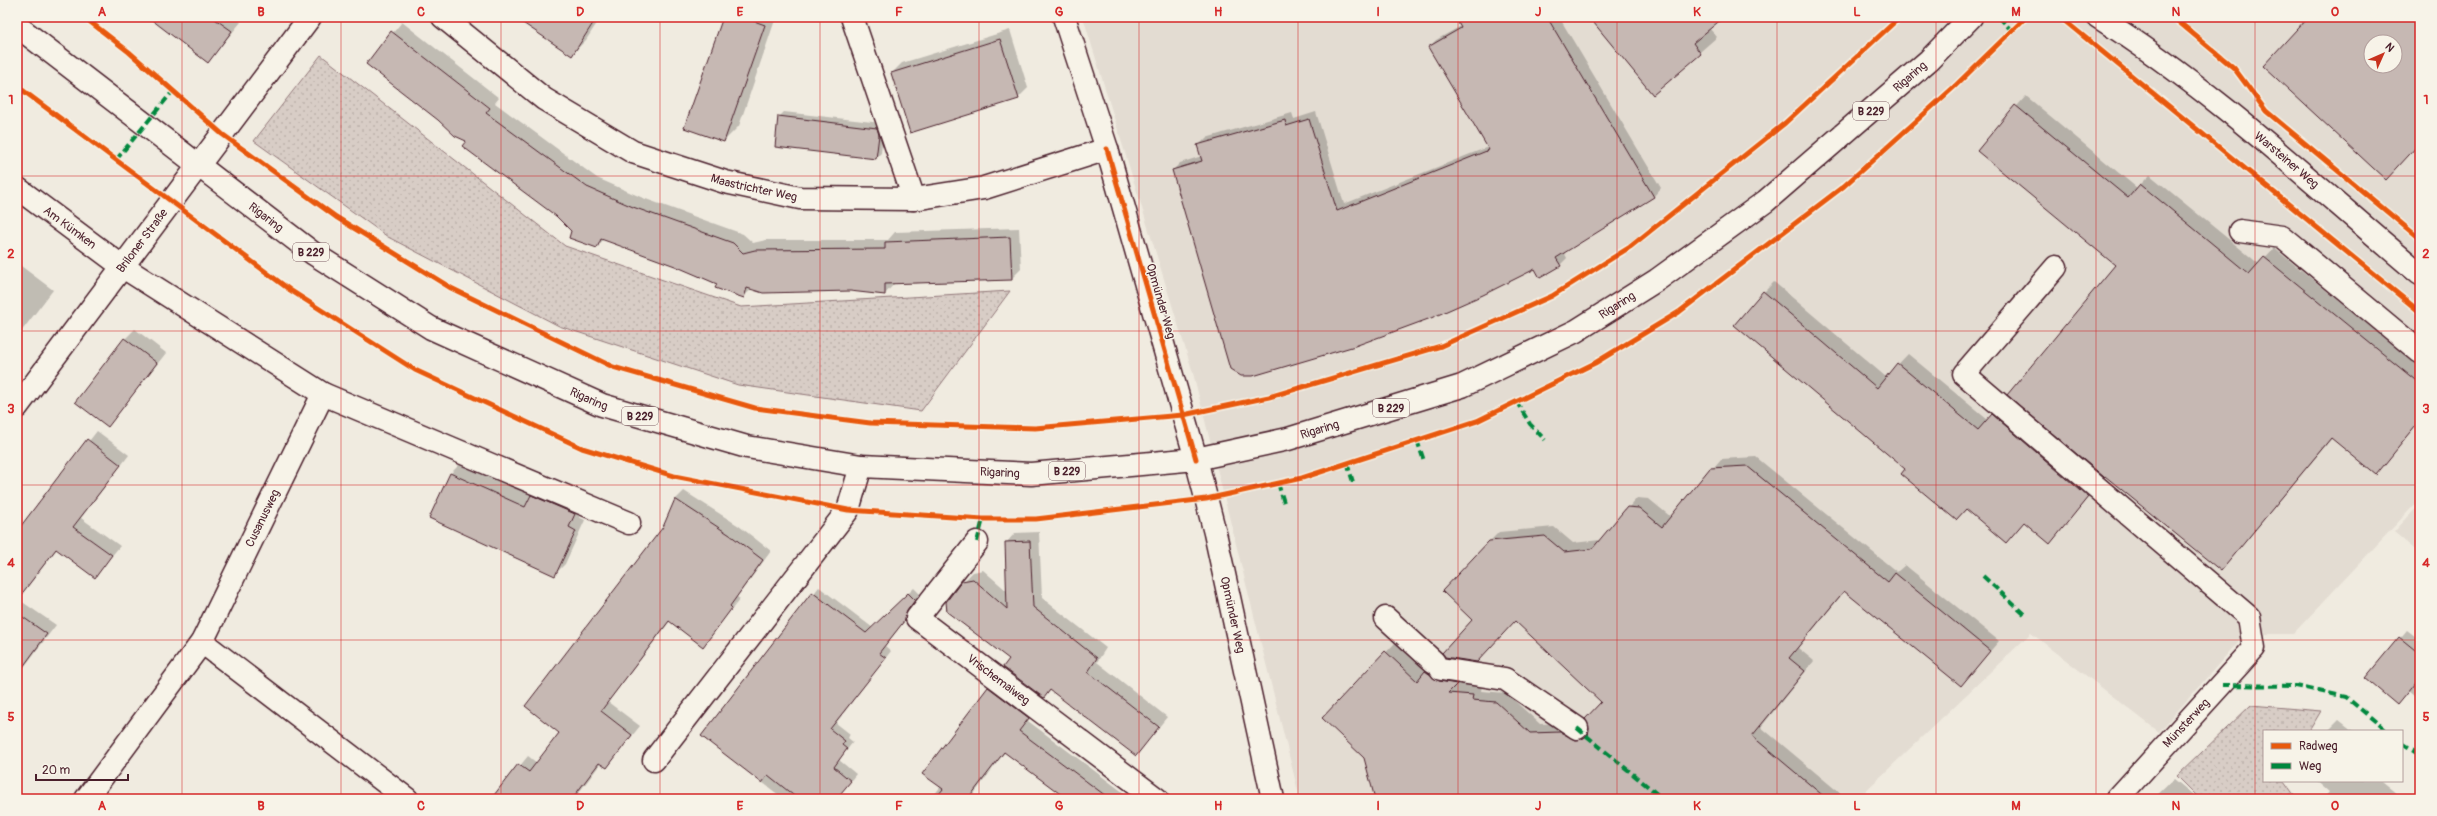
<svg xmlns="http://www.w3.org/2000/svg" width="2437" height="816" viewBox="0 0 2437 816" font-family="Pangolin,sans-serif">
<defs>
<pattern id="garden-dots" width="8" height="8" patternUnits="userSpaceOnUse"><rect width="8" height="8" fill="#d8cdc6"/><path d="M2 2h.1M6 6h.1" fill="none" stroke="#bbb0aa" stroke-width="1.8" stroke-linecap="round"/></pattern>
</defs>
<rect width="100%" height="100%" fill="#f0ebe0"/>
<filter id="ink" filterUnits="userSpaceOnUse"><feTurbulence type="fractalNoise" baseFrequency=".025" numOctaves="2"/><feDisplacementMap in="SourceGraphic" scale="8" xChannelSelector="R" yChannelSelector="G"/><feConvolveMatrix kernelMatrix="1 2 1 2 8 2 1 2 1" color-interpolation-filters="sRGB"/></filter>
<g filter="url(#ink)">
<!-- built -->
<g fill="#e3dcd2" fill-rule="evenodd">
<path d="M 1083,17 L 2420,17 L 2420,499 L 2293,634 L 2245,634 L 2159,732 L 2031,633 L 1857,799 L 1300,799 L 1193,373 ZM 2371,42 L 2395,42 L 2395,66 L 2371,66 Z"/>
<polygon points="2420,504 2420,554 2394,532"/>
</g>
<!-- garden -->
<g fill="url(#garden-dots)" stroke="#917678">
<polygon points="321,55 565,246 741,307 1010,291 921,411 738,385 559,326 388,237 254,141"/>
<polygon points="2251,705 2321,711 2309,731 2264,731 2264,781 2284,781 2297,799 2200,799 2177,776"/>
</g>
<!-- shadow -->
<g fill="#0003">
<polygon points="160,17 241,17 238,20 241,22 208,62"/>
<polygon points="547,17 601,17 586,40 572,54"/>
<polygon points="724,17 776,17 739,126 724,141"/>
<polygon points="1456,17 1559,17 1661,188 1654,196 1564,252 1567,258 1560,265 1535,268 1173,170 1180,163 1202,156 1198,146 1206,138 1292,113 1294,119 1316,112 1344,204 1488,147 1429,47 1436,40 1461,26"/>
<polygon points="1590,17 1722,17 1709,28 1717,37 1653,93"/>
<polygon points="402,22 499,98 495,103 597,178 643,198 743,234 753,243 766,240 888,240 895,232 1019,228 1021,269 1011,279 895,283 885,294 850,290 752,289 743,297 675,265 604,239 597,247 572,230 557,215 468,141 367,64"/>
<polygon points="1010,30 1028,88 1018,98 892,73 902,63"/>
<polygon points="2026,96 2137,188 2150,175 2259,264 2274,248 2420,367 2420,421 2376,474 2332,438 2221,570 2116,265 1978,150"/>
<polygon points="784,112 881,123 883,130 881,153 876,158 779,117"/>
<polygon points="17,263 53,290 17,337"/>
<polygon points="1774,282 1886,377 1908,354 1988,420 2002,404 2098,486 2050,542 2025,521 2006,542 1967,509 1956,519 1907,469 1764,292"/>
<polygon points="135,329 166,353 108,426 125,339"/>
<polygon points="97,431 129,455 81,518 120,546 94,577 57,549 18,599 56,625 17,676 17,533"/>
<polygon points="1756,457 1897,572 1905,565 1999,641 1961,685 1845,591 1798,648 1814,661 1761,727 1847,799 1376,799 1365,757 1324,718 1395,643 1426,672 1436,663 1465,675 1456,684 1482,686 1481,691 1506,693 1540,724 1570,723 1586,732 1590,730 1602,702 1516,620 1474,620 1489,542 1499,532 1554,527 1573,543 1600,540 1637,498 1649,499 1671,517 1721,459"/>
<polygon points="461,463 532,496 541,486 585,504 579,517 585,520 565,564 555,574 451,473"/>
<polygon points="684,491 739,526 771,551 737,597 740,599 702,646 670,621 608,702 640,726 607,767 601,763 574,799 493,799 528,756 537,763 560,733 664,528 676,499"/>
<polygon points="1039,532 1042,598 1106,648 1097,662 1167,717 1136,755 1051,690 1044,697 1010,659 963,582 973,572 983,570 1007,591 1006,543 1015,533"/>
<polygon points="819,587 873,628 914,588 920,594 913,603 911,613 885,646 891,651 836,723 850,734 848,738 853,742 839,760 856,774 836,799 784,799 702,736"/>
<polygon points="2407,630 2420,640 2420,701 2408,691 2397,703 2367,678"/>
<polygon points="998,679 1037,708 1028,721 1132,799 1068,799 1005,752 973,795 975,797 974,799 931,799 941,786 989,688"/>
<polygon points="2339,720 2353,731 2328,731"/>
<polygon points="2174,779 2198,799 2153,799"/>
<polygon points="2316,781 2381,781 2403,799 2323,799 2329,792"/>
</g>
<!-- building -->
<g fill="#c6b8b3" stroke="#4a1f2b" fill-rule="evenodd">
<polygon points="148,17 212,17 232,31 208,63"/>
<polygon points="514,17 597,17 572,56"/>
<polygon points="723,17 743,17 765,25 724,142 684,128"/>
<polygon points="1455,17 1547,17 1654,197 1556,258 1561,266 1540,278 1535,269 1483,295 1431,318 1355,346 1253,376 1241,376 1230,369 1172,170 1202,161 1197,145 1285,120 1286,126 1309,119 1337,211 1489,150 1428,47 1461,28"/>
<polygon points="1589,17 1724,17 1693,43 1701,54 1653,95"/>
<path d="M 2308,17 L 2420,17 L 2420,143 L 2386,180 L 2263,66 ZM 2371,42 L 2395,42 L 2395,66 L 2371,66 Z"/>
<polygon points="391,31 490,108 486,113 587,187 633,207 733,243 743,253 755,250 885,249 885,242 1010,237 1012,280 885,284 885,295 850,291 763,293 747,288 744,298 715,288 717,284 675,266 601,239 597,248 569,238 571,231 556,216 462,146 466,141 455,136 438,120 366,64"/>
<polygon points="1000,39 1019,99 910,133 891,73"/>
<polygon points="2015,105 2128,198 2140,184 2249,274 2264,257 2420,384 2420,421 2376,475 2331,438 2221,571 2105,476 2104,477 2007,395 2115,265 1977,151"/>
<polygon points="778,116 877,128 879,135 876,159 775,147"/>
<polygon points="1763,291 1877,388 1897,363 1978,430 1992,414 2088,497 2050,544 2024,522 2006,543 1966,509 1956,520 1901,474 1905,469 1734,325"/>
<polygon points="124,338 157,363 108,427 75,402"/>
<polygon points="87,439 121,465 73,527 112,555 95,578 56,549 17,600 17,531"/>
<polygon points="1747,466 1888,582 1895,573 1990,651 1961,686 1844,591 1789,658 1805,671 1752,736 1827,799 1375,799 1364,758 1322,718 1385,651 1417,681 1425,671 1439,681 1457,684 1448,693 1473,695 1472,700 1496,702 1530,733 1560,732 1576,740 1588,735 1589,729 1585,719 1601,702 1515,621 1477,662 1445,657 1442,653 1472,620 1442,591 1489,541 1545,536 1564,552 1592,549 1627,507 1639,508 1662,527 1710,468"/>
<polygon points="450,473 525,507 531,495 575,514 569,527 576,531 555,576 429,518"/>
<polygon points="675,499 730,535 763,560 730,606 732,608 703,647 669,621 601,711 632,735 607,768 599,763 572,799 491,799 518,764 529,772 559,733 525,706 663,527"/>
<polygon points="1030,541 1033,607 1097,658 1088,672 1159,727 1136,756 1050,690 1044,698 1003,667 1009,659 947,612 946,602 962,581 973,579 1007,609 1005,542"/>
<polygon points="812,592 866,633 908,593 915,600 907,611 905,620 879,653 886,658 830,729 845,741 842,745 847,749 834,767 851,781 836,799 798,799 768,775 762,783 701,736"/>
<polygon points="17,613 47,634 17,675"/>
<polygon points="2399,637 2420,654 2420,677 2397,705 2365,678"/>
<polygon points="988,687 1029,718 1019,731 1110,799 1067,799 1004,752 968,799 935,799 943,789 922,774"/>
</g>
<g fill="none" stroke-linecap="round" stroke-linejoin="round">
<defs>
<g id="minor">
<path id="s1" d="M 443,17 L 544,99 L 633,152 L 725,182 L 800,198 L 914,199 L 984,188 L 1107,149"/>
<polyline points="852,17 914,199"/>
<polyline points="1064,17 1107,149 1196,459"/>
<path id="s2" d="M 2098,17 C 2214,90 2315,186 2420,274"/>
<path id="s3" d="M 17,188 L 123,267 L 323,394 L 629,523"/>
<polyline points="2240,231 2282,237 2420,352"/>
<polyline points="2056,267 1964,374 2249,617 2254,648 2117,799"/>
<path id="s4" d="M 17,407 L 310,17"/>
<path id="s5" d="M 977,542 L 917,618 L 1157,799"/>
<polyline points="1386,618 1434,662"/>
<polyline points="202,642 407,799"/>
<polyline points="1441,669 1505,679 1577,728"/>
<polyline points="654,760 848,510 861,466"/>
<path id="s6" d="M 86,799 L 202,642 L 323,394"/>
</g>
<g id="major">
<path id="s7" d="M 17,26 L 314,254 L 431,328 L 602,405 L 747,447 L 861,466 L 1031,474 L 1196,459 L 1288,439 L 1462,386 L 1576,331 L 1657,280 L 1766,201 L 1929,60 L 1971,17"/>
<path id="s8" d="M 1196,459 L 1215,533 L 1273,799"/>
</g>
</defs>
<!-- minor casing -->
<use href="#minor" stroke="#4a1f2b" stroke-width="25"/>
<!-- major casing -->
<use href="#major" stroke="#4a1f2b" stroke-width="25"/>
<!-- minor -->
<use href="#minor" stroke="#f7f3e8" stroke-width="22"/>
<!-- major -->
<use href="#major" stroke="#f7f3e8" stroke-width="22"/>
<!-- quiet -->
<g stroke="#00873e" stroke-width="4" stroke-dasharray="8 4" stroke-linecap="butt">
<polyline points="1999,17 2012,31"/>
<polyline points="116,160 173,91"/>
<polyline points="1516,401 1530,424 1545,440"/>
<polyline points="1417,440 1424,461"/>
<polyline points="1347,463 1353,482"/>
<polyline points="1278,483 1285,506"/>
<polyline points="977,542 983,519"/>
<polyline points="1983,576 2025,615"/>
<polyline points="2222,685 2296,686 2346,697 2387,731"/>
<polyline points="1577,728 1663,799"/>
<polyline points="2402,744 2420,755"/>
</g>
<defs>
<g id="cycleway">
<polyline points="84,17 129,52 222,134 336,217 451,288 613,367 755,408 870,423 1035,428 1183,415 1269,397 1441,346 1552,296 1630,247 1785,123 1900,17"/>
<polyline points="2060,17 2420,312"/>
<polyline points="2173,17 2234,68 2266,111 2420,239"/>
<polyline points="17,86 290,290 415,370 582,448 674,476 848,510 983,519 1036,519 1206,499 1302,478 1477,421 1595,363 1679,312 1844,186 1954,87 2026,17"/>
<polyline points="1107,149 1196,459"/>
</g>
</defs>
<!-- cycleway casing -->
<use href="#cycleway" stroke="#f7f3e8" stroke-width="8"/>
<!-- cycleway -->
<use href="#cycleway" stroke="#e8590c" stroke-width="5"/>
</g>
</g>
<!-- grid -->
<path fill="none" stroke="#d62828" stroke-width="1" stroke-opacity="0.55" d="M 182,17 L 182,799M 341,17 L 341,799M 501,17 L 501,799M 660,17 L 660,799M 820,17 L 820,799M 979,17 L 979,799M 1139,17 L 1139,799M 1298,17 L 1298,799M 1458,17 L 1458,799M 1617,17 L 1617,799M 1777,17 L 1777,799M 1936,17 L 1936,799M 2096,17 L 2096,799M 2255,17 L 2255,799M 17,176 L 2420,176M 17,331 L 2420,331M 17,485 L 2420,485M 17,640 L 2420,640"/>
<g text-anchor="middle" stroke-width="3" stroke-linejoin="round" paint-order="stroke">
<!-- shield labels -->
<g fill="#f7f3e8" stroke="#7e5f64" stroke-width="1">
<rect x="1853" y="102" width="36" height="18" rx="3"/>
<rect x="293" y="243" width="36" height="18" rx="3"/>
<rect x="1373" y="399" width="36" height="18" rx="3"/>
<rect x="622" y="407" width="36" height="18" rx="3"/>
<rect x="1049" y="462" width="36" height="18" rx="3"/>
</g>
<g font-size="11" font-weight="bold" fill="#4a1f2b">
<text x="1871" y="115">B 229</text>
<text x="311" y="256">B 229</text>
<text x="1391" y="412">B 229</text>
<text x="640" y="420">B 229</text>
<text x="1067" y="475">B 229</text>
</g>
<!-- street labels -->
<g font-size="12" fill="#4a1f2b" stroke="#f7f3e8">
<text dy="4" stroke="none"><textPath href="#s7" startOffset="2126">Rigaring</textPath></text>
<text dy="4" stroke="none"><textPath href="#s2" startOffset="237">Warsteiner Weg</textPath></text>
<text dy="4" stroke="none"><textPath href="#s1" startOffset="360">Maastrichter Weg</textPath></text>
<text dy="4" stroke="none"><textPath href="#s7" startOffset="314">Rigaring</textPath></text>
<text dy="4" stroke="none"><textPath href="#s3" startOffset="66">Am Kümken</textPath></text>
<text dy="4" stroke="none"><textPath href="#s4" startOffset="208">Briloner Straße</textPath></text>
<text transform="translate(1161 301) rotate(74)" y="4">Opmünder Weg</text>
<text dy="4" stroke="none"><textPath href="#s7" startOffset="1754">Rigaring</textPath></text>
<text dy="4" stroke="none"><textPath href="#s7" startOffset="686">Rigaring</textPath></text>
<text dy="4" stroke="none"><textPath href="#s7" startOffset="1430">Rigaring</textPath></text>
<text dy="4" stroke="none"><textPath href="#s7" startOffset="1106">Rigaring</textPath></text>
<text dy="4" stroke="none"><textPath href="#s6" startOffset="333">Cusanusweg</textPath></text>
<text dy="4" stroke="none"><textPath href="#s8" startOffset="160">Opmünder Weg</textPath></text>
<text dy="4" stroke="none"><textPath href="#s5" startOffset="199">Vrischemaiweg</textPath></text>
<text transform="translate(2186 723) rotate(-47)" y="4">Münsterweg</text>
</g>
</g>
<!-- margin -->
<rect width="2437" height="816" fill="none" stroke="#f7f3e8" stroke-width="44"/>
<!-- legend -->
<rect x="2263" y="730" width="140" height="52" fill="#f7f3e8" stroke="#b29e9c"/>
<rect x="2271" y="743" width="20" height="6" fill="#e8590c" stroke="#b29e9c"/>
<text x="2299" y="750" font-size="12" fill="#4a1f2b">Radweg</text>
<rect x="2271" y="763" width="20" height="6" fill="#00873e" stroke="#b29e9c"/>
<text x="2299" y="770" font-size="12" fill="#4a1f2b">Weg</text>
<!-- north arrow -->
<g transform="translate(2383 54) rotate(45)"><circle r="19" fill="#f7f3e8" stroke="#b29e9c"/>
<path d="M0-3L7 15L0 10L-7 15Z" fill="#c8321e"/>
<text y="-6" font-size="11" font-weight="bold" text-anchor="middle" fill="#4a1f2b">N</text>
</g>
<!-- scale -->
<path d="M36 774v6h92v-6" fill="none" stroke="#4a1f2b" stroke-width="2"/>
<text x="42" y="774" font-size="12" fill="#4a1f2b" stroke="#f7f3e8" stroke-width="3" paint-order="stroke">20 m</text>
<rect x="22" y="22" width="2393" height="772" fill="none" stroke="#d62828" stroke-width="1.5"/>
<g font-size="13" text-anchor="middle" font-weight="bold" fill="#d62828">
<text x="102" y="16">A</text>
<text x="261" y="16">B</text>
<text x="421" y="16">C</text>
<text x="580" y="16">D</text>
<text x="740" y="16">E</text>
<text x="899" y="16">F</text>
<text x="1059" y="16">G</text>
<text x="1218" y="16">H</text>
<text x="1378" y="16">I</text>
<text x="1538" y="16">J</text>
<text x="1697" y="16">K</text>
<text x="1857" y="16">L</text>
<text x="2016" y="16">M</text>
<text x="2176" y="16">N</text>
<text x="2335" y="16">O</text>
<text x="11" y="104">1</text>
<text x="2426" y="104">1</text>
<text x="11" y="258">2</text>
<text x="2426" y="258">2</text>
<text x="11" y="413">3</text>
<text x="2426" y="413">3</text>
<text x="11" y="567">4</text>
<text x="2426" y="567">4</text>
<text x="11" y="721">5</text>
<text x="2426" y="721">5</text>
<text x="102" y="810">A</text>
<text x="261" y="810">B</text>
<text x="421" y="810">C</text>
<text x="580" y="810">D</text>
<text x="740" y="810">E</text>
<text x="899" y="810">F</text>
<text x="1059" y="810">G</text>
<text x="1218" y="810">H</text>
<text x="1378" y="810">I</text>
<text x="1538" y="810">J</text>
<text x="1697" y="810">K</text>
<text x="1857" y="810">L</text>
<text x="2016" y="810">M</text>
<text x="2176" y="810">N</text>
<text x="2335" y="810">O</text>
</g>
</svg>
